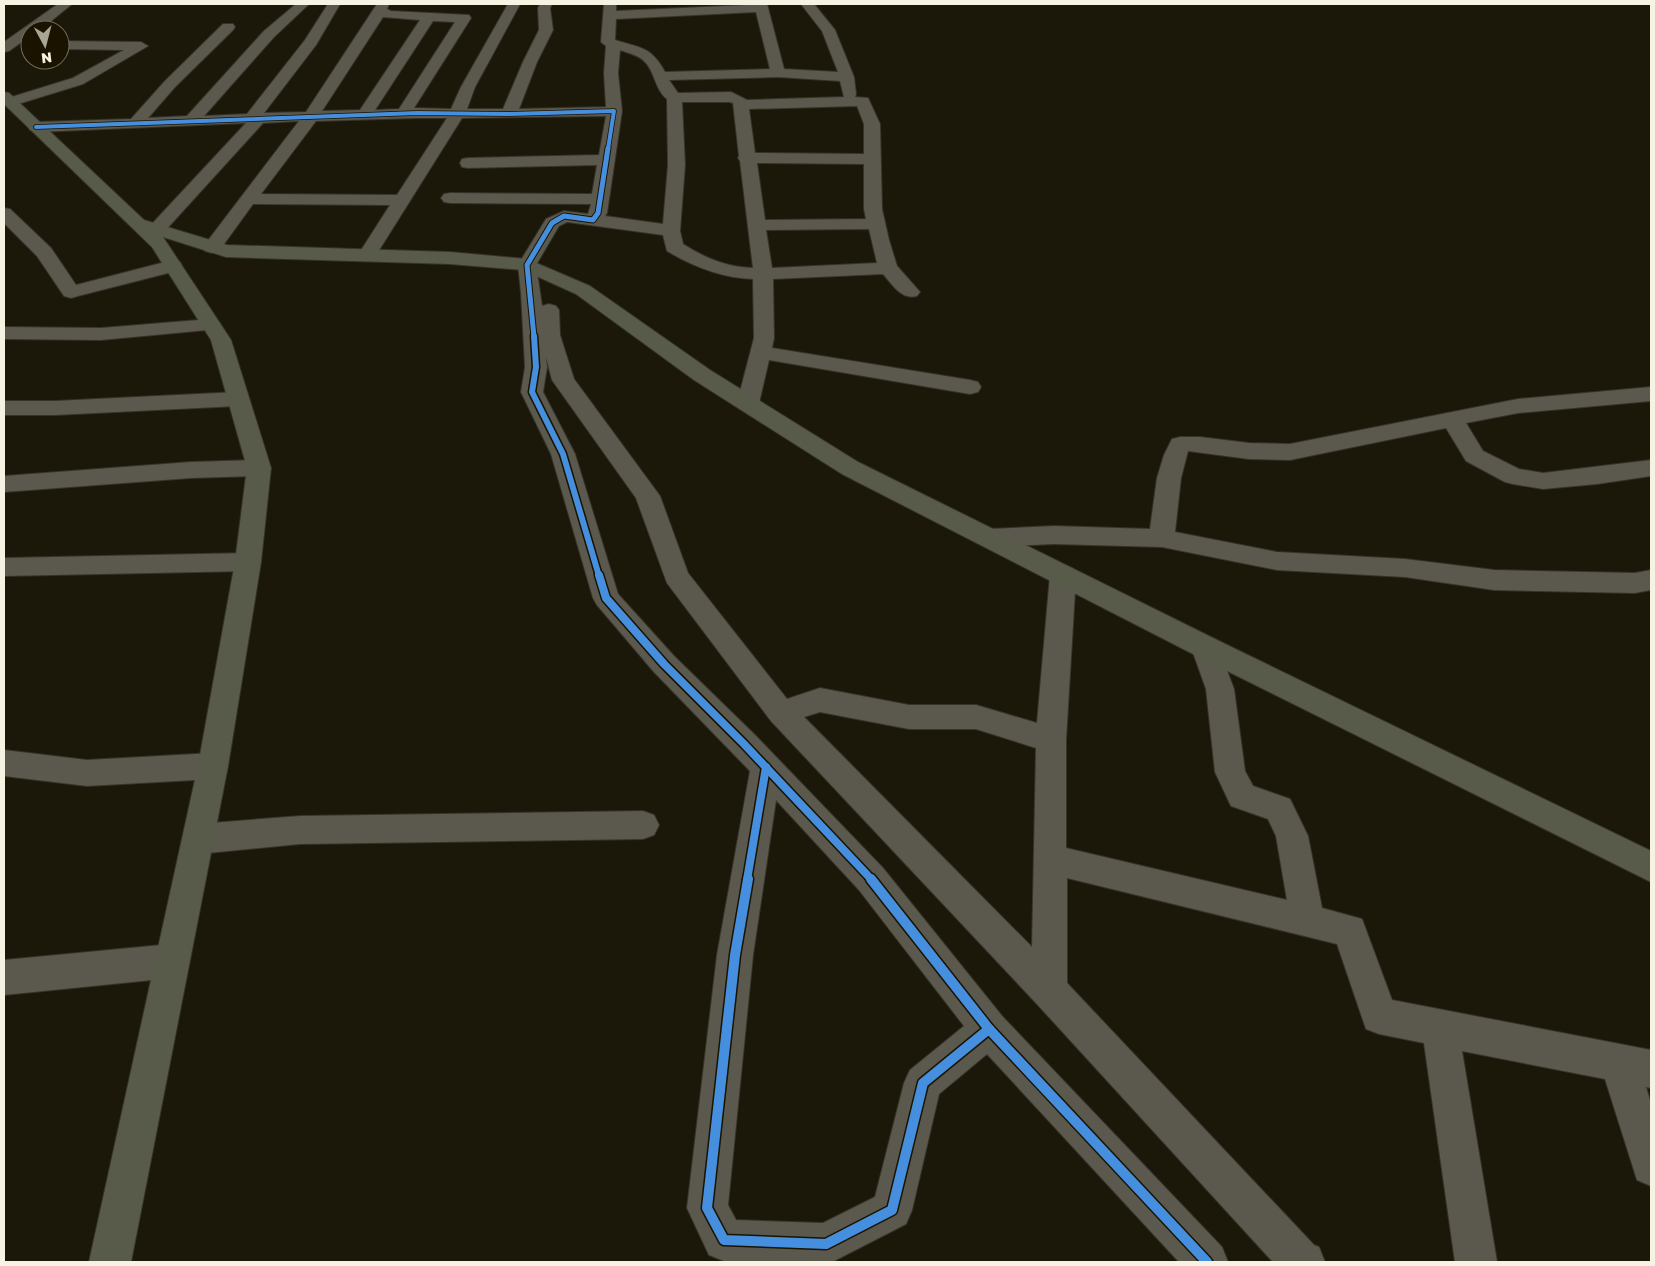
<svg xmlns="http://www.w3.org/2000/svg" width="1655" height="1266" viewBox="0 0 1655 1266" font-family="'Golos Text',sans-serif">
<rect width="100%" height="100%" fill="#1b1809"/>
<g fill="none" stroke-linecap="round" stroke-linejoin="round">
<defs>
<g id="minor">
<polygon points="58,4 72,4 40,30 30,30 30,36 9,51 4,52 4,42"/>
<path d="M 296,4 L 309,4 L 274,37 L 204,116 L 247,114 L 305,40 L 328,4 L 340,4 L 316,45 L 264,113 L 306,112 L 377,4 L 389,4 L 387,9 L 391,11 L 469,15 L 471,18 L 414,108 L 451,109 L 461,87 L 508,4 L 520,4 L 475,87 L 467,109 L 503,109 L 523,62 L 539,30 L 538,8 L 540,4 L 552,4 L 550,8 L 553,30 L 537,62 L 519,109 L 606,107 L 604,73 L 606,46 L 601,42 L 604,4 L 616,4 L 616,11 L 767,4 L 784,69 L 838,72 L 822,31 L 801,4 L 814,4 L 835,30 L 854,77 L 856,94 L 855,97 L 868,98 L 880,124 L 882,209 L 889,240 L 897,266 L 920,292 L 917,296 C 901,300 893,285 883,274 L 773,279 L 774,338 L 772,348 L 970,380 L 978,382 L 981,387 L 978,392 L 970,394 L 769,360 L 759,403 L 756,408 L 748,410 L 740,408 L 737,403 L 754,338 L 753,279 C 722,278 694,267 667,251 L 663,235 L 567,222 L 559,226 L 536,265 L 542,306 L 549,304 L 556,306 L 559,310 L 560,335 L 574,379 L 660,496 L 688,573 L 787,699 L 820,688 L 909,705 L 976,705 L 1037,723 L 1050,575 L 1054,568 L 1063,565 L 1072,568 L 1076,575 L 1066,740 L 1066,848 L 1287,900 L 1276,836 L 1268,819 L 1231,806 L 1215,772 L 1206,689 L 1191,647 L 1195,639 L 1205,636 L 1215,639 L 1234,689 L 1245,771 L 1253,786 L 1290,799 L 1308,836 L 1322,908 L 1362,919 L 1392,1000 L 1651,1050 L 1651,1088 L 1646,1087 L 1651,1104 L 1651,1186 L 1637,1180 L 1605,1079 L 1462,1051 L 1497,1262 L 1455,1262 L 1424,1043 L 1379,1034 L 1366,1029 L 1337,944 L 1067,878 L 1067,983 L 1314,1245 L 1319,1247 L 1325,1262 L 1273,1262 L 1036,1003 L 771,721 L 667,583 L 636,498 L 552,380 L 546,357 L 547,367 L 543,392 L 575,454 L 618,594 L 674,656 L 755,735 L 883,868 L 1002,1016 L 1222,1247 L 1228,1262 L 1179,1262 L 987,1054 L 939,1094 L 912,1210 L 906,1224 L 832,1262 L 724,1261 L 709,1255 L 687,1208 L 717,955 L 750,771 L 654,672 L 597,605 L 593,598 L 551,454 L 521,392 L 525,367 L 521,293 L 518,265 L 546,219 L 564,211 L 588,214 L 591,204 L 450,203 L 444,202 L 441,198 L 444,194 L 450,193 L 592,194 L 597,165 L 468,168 L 462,167 L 460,163 L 462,159 L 468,158 L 599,155 L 606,116 L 462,118 L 376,255 L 374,259 L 367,261 L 360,259 L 358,255 L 390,205 L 253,204 L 219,251 L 212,253 L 205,251 L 203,247 L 299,121 L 263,123 L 162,234 L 156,235 L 150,234 L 147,230 L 150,226 L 246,123 L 36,132 L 30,130 L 28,127 L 30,124 L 36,122 L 131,119 L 165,81 L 223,24 L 233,24 L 235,27 L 233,30 L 175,87 L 148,118 L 187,116 L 264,31 ZM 756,12 L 770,69 L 665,72 C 651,46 640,48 615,40 L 616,19 ZM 383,17 L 420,20 L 360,110 L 322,111 ZM 433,21 L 455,22 L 399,109 L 375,110 ZM 620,50 C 628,53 639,55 645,62 C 655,72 655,90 667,99 L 668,165 L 663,224 L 605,216 L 607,213 L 622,111 L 618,73 ZM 778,77 L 840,81 L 844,97 L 747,100 L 731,92 L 678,93 L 669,80 ZM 682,102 L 729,102 L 733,103 L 739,156 L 738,158 L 740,161 L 753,268 C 726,267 705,258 683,244 L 680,231 L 685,165 ZM 857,106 L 864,124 L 864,154 L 755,153 L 749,109 ZM 417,118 L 447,118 L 397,195 L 261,194 L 316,121 ZM 757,163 L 864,164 L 864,209 L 866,219 L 765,220 ZM 869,229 L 877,263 L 772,268 L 766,230 ZM 820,712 L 909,729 L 976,729 L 1036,748 L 1032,947 L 804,717 ZM 776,800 L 859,890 L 964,1026 L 910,1070 L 904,1083 L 875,1197 L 823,1223 L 736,1220 L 728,1205 L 753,955 Z"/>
<polygon points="60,41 141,42 148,46 83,84 15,105 5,105 5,99 73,78 124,50 60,49"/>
<polygon points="4,208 10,209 51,248 76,285 173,260 180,262 182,266 180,270 78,296 71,298 64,296 37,256 4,223"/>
<polygon points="211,319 218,321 221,325 218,329 101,340 4,339 4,327 101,328"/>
<polygon points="1651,387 1651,401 1518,413 1466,423 1483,451 1519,469 1543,473 1651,460 1651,476 1597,484 1543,489 1513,484 1505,482 1466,461 1446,428 1290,460 1249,459 1188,451 1181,478 1175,532 1277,552 1405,559 1494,570 1635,573 1651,570 1651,590 1635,593 1494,590 1405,577 1277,570 1162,547 1054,544 989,547 980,544 976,538 980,532 989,529 1054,526 1150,529 1157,478 1164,455 1172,439 1180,437 1200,437 1249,443 1290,444 1518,399"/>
<polygon points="238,392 246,394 249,399 246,404 238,406 55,415 4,415 4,401 55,401"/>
<polygon points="259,460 267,462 271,468 267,474 259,476 191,478 4,492 4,476 191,462"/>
<polygon points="248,553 257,555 261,562 257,569 248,571 4,576 4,558"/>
<polygon points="4,750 87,760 213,753 224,757 228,766 224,775 213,779 87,786 4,776"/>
<polygon points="643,811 654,815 659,825 654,835 643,839 300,844 198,854 187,849 182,839 187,829 198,824 300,816"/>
<polygon points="172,944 184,949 190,961 184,973 172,978 4,995 4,960"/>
</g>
<polygon id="major" points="4,92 9,93 144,220 227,245 450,252 527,259 590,286 710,370 858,462 1215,639 1651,851 1651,882 1195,655 842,474 694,380 576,294 523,270 450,264 226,257 163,237 231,340 271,468 261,562 228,766 131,1262 89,1262 198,766 235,562 247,468 211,340 152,247 4,104"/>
</defs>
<!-- minor casing -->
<use href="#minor" stroke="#363329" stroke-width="2"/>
<!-- major casing -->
<use href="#major" stroke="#363329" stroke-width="2"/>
<!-- minor -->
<use href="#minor" fill="#5b594e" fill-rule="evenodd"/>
<!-- major -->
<use href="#major" fill="#595b4a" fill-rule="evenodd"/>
<defs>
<polyline id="cycleway-far4" points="36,127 417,113 509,114 614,111 608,149"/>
<polyline id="cycleway-far3" points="534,337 527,265 552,223 564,216 593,220 598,213 608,148"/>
<polyline id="cycleway-far2" points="534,336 536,367 532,392 563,454 599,576"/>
<g id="cycleway-far1">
<polyline points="599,575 606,598 664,664 744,744 872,880"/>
<polyline points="747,880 766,767"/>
</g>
<g id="cycleway">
<polyline points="748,879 735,955 707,1208 724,1240 826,1244 892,1210 923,1083 989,1029"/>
<polyline points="871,879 989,1029 1207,1262"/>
</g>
</defs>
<!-- cycleway-far4 casing -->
<use href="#cycleway-far4" stroke="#191300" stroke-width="5.5"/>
<!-- cycleway-far3 casing -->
<use href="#cycleway-far3" stroke="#191300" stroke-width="7"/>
<!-- cycleway-far2 casing -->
<use href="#cycleway-far2" stroke="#191300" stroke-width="9"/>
<!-- cycleway-far1 casing -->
<use href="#cycleway-far1" stroke="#191300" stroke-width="11"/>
<!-- cycleway casing -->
<use href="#cycleway" stroke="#191300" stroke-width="13"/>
<!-- cycleway-far4 -->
<use href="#cycleway-far4" stroke="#468fdf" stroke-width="4"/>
<!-- cycleway-far3 -->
<use href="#cycleway-far3" stroke="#468fdf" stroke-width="5"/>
<!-- cycleway-far2 -->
<use href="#cycleway-far2" stroke="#468fdf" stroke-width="6"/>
<!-- cycleway-far1 -->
<use href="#cycleway-far1" stroke="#468fdf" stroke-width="8"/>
<!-- cycleway -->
<use href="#cycleway" stroke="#468fdf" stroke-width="10"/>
</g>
<!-- border -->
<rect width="1655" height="1266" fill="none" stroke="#f6f3e2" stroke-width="10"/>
<!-- north arrow -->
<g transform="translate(45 45) rotate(173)"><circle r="24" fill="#191300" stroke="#716d5a"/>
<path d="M0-4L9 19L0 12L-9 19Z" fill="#a9a696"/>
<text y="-8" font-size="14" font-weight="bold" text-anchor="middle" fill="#f6f3e2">N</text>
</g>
</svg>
